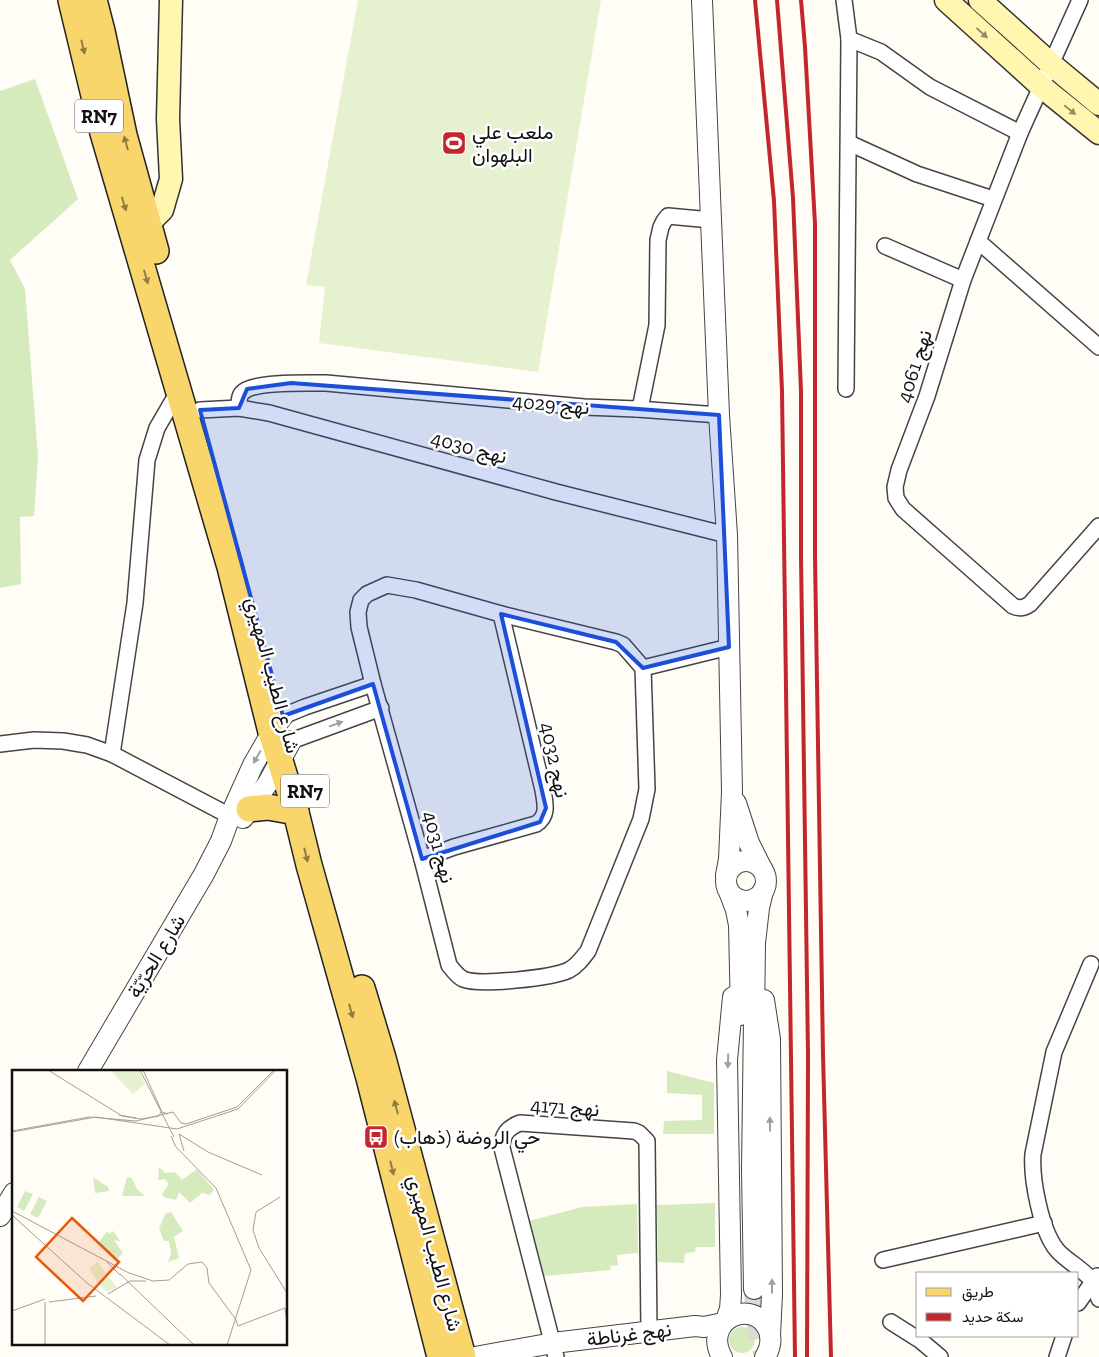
<svg xmlns="http://www.w3.org/2000/svg" width="1099" height="1357" viewBox="0 0 1099 1357" font-family="'Zilla Slab',Vazirmatn,serif">
<rect width="100%" height="100%" fill="#fffdf5"/>
<!-- green -->
<g fill="#d5ebbd">
<polygon points="35,79 78,199 10,260 25,289 38,457 34,516 20,517 21,584 0,588 0,91"/>
<polygon points="667,1071 714,1083 714,1134 663,1134 664,1121 702,1120 702,1095 667,1093"/>
<polygon points="715,1203 715,1247 696,1247 695,1252 685,1253 684,1263 658,1262 657,1205"/>
<polygon points="637,1204 638,1253 617,1255 618,1265 610,1266 611,1270 544,1276 529,1221 582,1207"/>
<circle cx="742" cy="1340" r="13"/>
</g>
<!-- pitch -->
<polygon fill="#e6f2cf" points="358,0 601,0 538,372 319,343 325,287 306,285"/>
<g fill="none" stroke-linecap="round" stroke-linejoin="round">
<!-- tertiary-tunnel -->
<path stroke="#dbdad3" stroke-width="20" stroke-dasharray="20 10" stroke-linecap="butt" d="M 754,1289 C 755,1313 756,1335 765,1357"/>
<defs>
<g id="minor">
<polyline points="844,0 849,39 846,389"/>
<path d="M 1080,0 L 1020,133 L 963,280 L 927,396 L 899,470 L 895,487 L 896,498 L 903,509 L 1013,606 C 1020,609 1024,608 1030,604 L 1099,526"/>
<polyline points="849,39 881,52 930,87 1020,133"/>
<polyline points="849,143 917,174 993,199"/>
<polyline points="978,241 1099,347"/>
<polyline points="885,246 963,280"/>
<path d="M 239,408 C 239,403 239,396 242,393 C 252,381 310,383 326,383 L 584,407 L 637,409 L 641,404 L 657,325 L 658,240 L 661,227 L 664,221 L 668,216 L 711,220"/>
<polyline points="637,409 719,415"/>
<polyline points="200,410 239,408 269,413 556,492 727,535"/>
<path d="M 387,585 L 416,590 L 501,614 L 616,642 L 623,645 L 643,668 L 647,789 L 641,819 L 588,951 C 582,959 577,966 569,970 C 552,978 479,986 463,979 C 457,976 453,970 449,965 L 422,859 L 373,684 L 359,627 L 358,612 L 361,600 L 367,594 Z"/>
<polyline points="643,668 729,647"/>
<polyline points="283,716 305,707 373,684"/>
<polyline points="291,741 381,708"/>
<polyline points="0,744 34,740 63,741 87,745 112,754 230,816"/>
<polyline points="112,754 135,603 147,460 157,428 179,390"/>
<path d="M 422,859 L 454,847 L 536,824 C 549,816 545,803 543,790 L 501,614"/>
<path d="M 1091,964 L 1054,1052 L 1033,1154 C 1031,1179 1041,1231 1057,1250 C 1066,1261 1085,1270 1092,1281 C 1096,1286 1097,1293 1099,1299"/>
<polyline points="883,1260 1044,1223"/>
<polyline points="1078,1303 1097,1276"/>
<polyline points="891,1322 921,1341 940,1357"/>
<path d="M 556,1357 L 502,1148 C 502,1135 507,1128 520,1123 L 634,1131 L 639,1133 L 647,1141 L 649,1332"/>
<polyline points="1057,1357 1064,1336"/>
</g>
<g id="tertiary">
<polyline points="702,0 719,415 727,535 732,792 729,859 726,875"/>
<polyline points="736,803 749,843 762,869"/>
<polyline points="243,818 268,783 291,741"/>
<circle cx="746" cy="881" r="20"/>
<polyline points="730,894 736,910 739,925 741,1015"/>
<polyline points="764,1000 770,1039 772,1294 770,1335"/>
<polyline points="88,1071 204,874 221,841 230,816 253,765 276,725 283,716"/>
<polyline points="0,1216 14,1193"/>
<polyline points="754,1289 752,1169 755,943 759,908 763,891"/>
<polyline points="726,1320 730,1309 731,1295 727,1060 733,997"/>
<polyline points="475,1357 553,1343 695,1326 704,1327 723,1323"/>
<path d="M 722,1357 C 701,1319 755,1296 769,1331 C 772,1340 770,1349 765,1357"/>
</g>
<g id="secondary">
<polyline points="946,0 1042,87 1099,133"/>
<polyline points="980,0 1052,65 1099,104"/>
<polyline points="134,229 148,224 162,210 171,179 168,119 171,0"/>
</g>
<g id="primary">
<polyline points="71,0 103,133 230,567 271,732 296,812 309,865 369,1078 440,1357"/>
<polyline points="94,0 102,31 124,135 156,251"/>
<polyline points="249,809 268,807 296,812"/>
<polyline points="362,988 383,1058 463,1357"/>
</g>
</defs>
<!-- minor casing -->
<use href="#minor" stroke="#444" stroke-width="18"/>
<!-- tertiary casing -->
<use href="#tertiary" stroke="#444" stroke-width="22"/>
<!-- secondary casing -->
<use href="#secondary" stroke="#333" stroke-width="25"/>
<!-- primary casing -->
<use href="#primary" stroke="#222" stroke-width="28"/>
<!-- minor -->
<use href="#minor" stroke="#fff" stroke-width="15"/>
<!-- tertiary -->
<use href="#tertiary" stroke="#fff" stroke-width="20"/>
<!-- secondary -->
<use href="#secondary" stroke="#fff6b0" stroke-width="22"/>
<!-- primary -->
<use href="#primary" stroke="#f9d66b" stroke-width="25"/>
<!-- rail -->
<g stroke="#c4262e" stroke-width="4">
<polyline points="755,0 774,201 782,391 795,1357"/>
<polyline points="777,0 793,198 801,391 801,556 808,1055 807,1357"/>
<polyline points="801,0 805,47 815,224 815,557 823,1055 831,1357"/>
</g>
</g>
<!-- one-way arrows -->
<defs><path id="oneway-solid" d="M-6-.8H1V-3.2L6.5 0L1 3.2V.8H-6Z" transform="scale(1.25)"/></defs>
<g fill="#948f68">
<use href="#oneway-solid" transform="translate(982 33) rotate(42)"/>
<use href="#oneway-solid" transform="translate(1070 110) rotate(39)"/>
</g>
<g fill="#917d42">
<use href="#oneway-solid" transform="translate(83 47) rotate(77)"/>
<use href="#oneway-solid" transform="translate(126 143) rotate(-105)"/>
<use href="#oneway-solid" transform="translate(124 204) rotate(73)"/>
<use href="#oneway-solid" transform="translate(146 277) rotate(74)"/>
<use href="#oneway-solid" transform="translate(306 855) rotate(76)"/>
<use href="#oneway-solid" transform="translate(351 1011) rotate(75)"/>
<use href="#oneway-solid" transform="translate(396 1107) rotate(-105)"/>
<use href="#oneway-solid" transform="translate(392 1168) rotate(76)"/>
</g>
<g fill="#a0a0a0">
<use href="#oneway-solid" transform="translate(336 724) rotate(-20)"/>
<use href="#oneway-solid" transform="translate(257 757) rotate(120)"/>
<use href="#oneway-solid" transform="translate(728 1061) rotate(92)"/>
<use href="#oneway-solid" transform="translate(770 1124) rotate(-91)"/>
<use href="#oneway-solid" transform="translate(772 1286) rotate(-90)"/>
</g>
<!-- marked area -->
<path fill="#1d4ed8" fill-opacity="0.2" stroke="#1d4ed8" stroke-width="4" stroke-linejoin="round" d="M 291,383 L 719,415 L 729,647 L 643,668 L 616,642 L 501,614 L 546,808 L 540,822 L 422,859 L 373,684 L 283,716 L 200,410 L 239,408 L 247,389 Z"/>
<!-- icons -->
<defs>
<symbol id="stadium-square" viewBox="-11 -11 22 22"><rect x="-9" y="-9" width="18" height="18" rx="4" fill="#c4262e" stroke="#fff"/><path d="M0-5a6.5 5 0 1 0 0 10a6.5 5 0 1 0 0-10ZM-3.5-1.8h7v3.6h-7Z" fill="#fff"/></symbol>
<symbol id="bus-square" viewBox="-11 -11 22 22"><rect x="-9" y="-9" width="18" height="18" rx="4" fill="#c4262e" stroke="#fff"/><path d="M-5-6H5V4H4V6H2V4H-2V6H-4V4H-5ZM-3.5-4V0h7V-4ZM-3.5 1.2v1.5H-2V1.2ZM2 1.2v1.5H3.5V1.2Z" fill="#fff"/></symbol>
</defs>
<g fill-rule="evenodd">
<use href="#stadium-square" x="440" y="129" width="28" height="28"/>
<use href="#bus-square" x="362" y="1123" width="28" height="28"/>
</g>
<g text-anchor="middle" stroke-width="5" stroke-linejoin="round" paint-order="stroke">
<!-- shield labels -->
<g fill="#fff" stroke="#585858" stroke-width="1">
<rect x="75" y="99.5" width="48" height="33" rx="4"/>
<rect x="281" y="774.5" width="48" height="33" rx="4"/>
</g>
<g font-size="19" font-weight="bold" fill="#111">
<text x="99" y="123">RN7</text>
<text x="305" y="798">RN7</text>
</g>
<!-- poi labels -->
<g font-size="20" fill="#111" stroke="#fff" text-anchor="start">
<text x="472" y="139">ملعب علي<tspan x="472" dy="23">البلهوان</tspan></text>
<text x="394" y="1144">حي الروضة (ذهاب)</text>
</g>
<!-- street labels -->
<g font-size="20" fill="#111" stroke="#fff">
<text transform="translate(914 366) rotate(-72)" y="7">نهج 4061</text>
<text transform="translate(551 404) rotate(5)" y="7">نهج 4029</text>
<text transform="translate(469 447) rotate(15)" y="7">نهج 4030</text>
<text transform="translate(273 675) rotate(75)" y="7">شارع الطيب المهيري</text>
<text transform="translate(555 760) rotate(78)" y="7">نهج 4032</text>
<text transform="translate(439 847) rotate(75)" y="7">نهج 4031</text>
<text transform="translate(156 956) rotate(-59)" y="7">شارع الحرّيّة</text>
<text transform="translate(565 1107) rotate(4)" y="7">نهج 4171</text>
<text transform="translate(435 1253) rotate(75)" y="7">شارع الطيب المهيري</text>
<text transform="translate(629 1334) rotate(-7)" y="7">نهج غرناطة</text>
</g>
</g>
<!-- overview -->
<g transform="translate(12 1070)">
<rect width="275" height="275" fill="#fffdf5"/>
<path d="M 147,97 L 153,103 L 163,102 L 170,110 L 185,99 L 202,120 L 198,125 L 190,123 L 178,133 L 167,122 L 164,130 L 152,127 L 150,124 L 157,114 L 153,109 L 146,110 ZM 81,107 L 96,117 L 97,121 L 83,123 ZM 115,107 L 120,108 L 125,119 L 133,126 L 110,126 ZM 13,121 L 21,124 L 12,141 L 5,137 ZM 27,127 L 35,131 L 26,148 L 18,144 ZM 159,142 L 171,161 L 162,167 L 167,188 L 156,192 L 159,184 L 157,171 L 152,171 L 147,159 L 153,144 ZM 95,161 L 97,164 L 101,161 L 109,172 L 102,170 L 111,183 L 103,191 L 86,174 Z" fill="#d5ebbd"/>
<path d="M 127,0 L 133,14 L 121,24 L 99,1 ZM 85,192 L 87,194 L 105,218 L 95,222 L 89,216 L 77,199 Z" fill="#e6f2cf"/>
<path fill="none" stroke="#a09f9a" stroke-width="1" d="M 36,0 L 110,46 L 129,49 L 147,46 L 149,42M 128,0 L 162,67M 131,0 L 150,42 L 156,44M 107,45 L 124,48M 0,61 L 77,47 L 124,51 L 161,42 L 169,53 L 174,54 L 225,37 L 262,0M 0,62 L 84,47 L 165,59 L 226,39 L 264,0M 167,64 L 172,81M 167,64 L 196,82 L 250,105M 159,66 L 164,77 L 204,118 L 239,200 L 215,275M 268,127 L 244,142 L 241,160 L 247,178 L 275,223M 0,141 L 117,203 L 141,211 L 157,210 L 176,194 L 190,192 L 195,198 L 197,213 L 225,251M 0,145 L 75,213 L 158,275M 95,192 L 108,205M 108,204 L 182,275M 96,224 L 118,211 L 134,211M 37,232 L 84,226M 273,238 L 275,253M 0,241 L 33,229M 224,251 L 226,256 L 273,238M 33,275 L 33,232"/>
<path fill="#e8590c" fill-opacity="0.15" stroke="#e8590c" stroke-width="2.5" d="M 60,148 L 107,192 L 71,231 L 24,187 Z"/>
<rect width="275" height="275" fill="none" stroke="#111" stroke-width="2.5"/>
</g>
<!-- legend -->
<rect x="916" y="1272" width="162" height="65" fill="#ffffff" stroke="#a0a0a0"/>
<rect x="926" y="1288" width="25" height="8" fill="#f9d66b" stroke="#a0a0a0"/>
<text x="962" y="1297" font-size="15" fill="#111111">طريق</text>
<rect x="926" y="1313" width="25" height="8" fill="#c4262e" stroke="#a0a0a0"/>
<text x="962" y="1322" font-size="15" fill="#111111">سكة حديد</text>
</svg>
